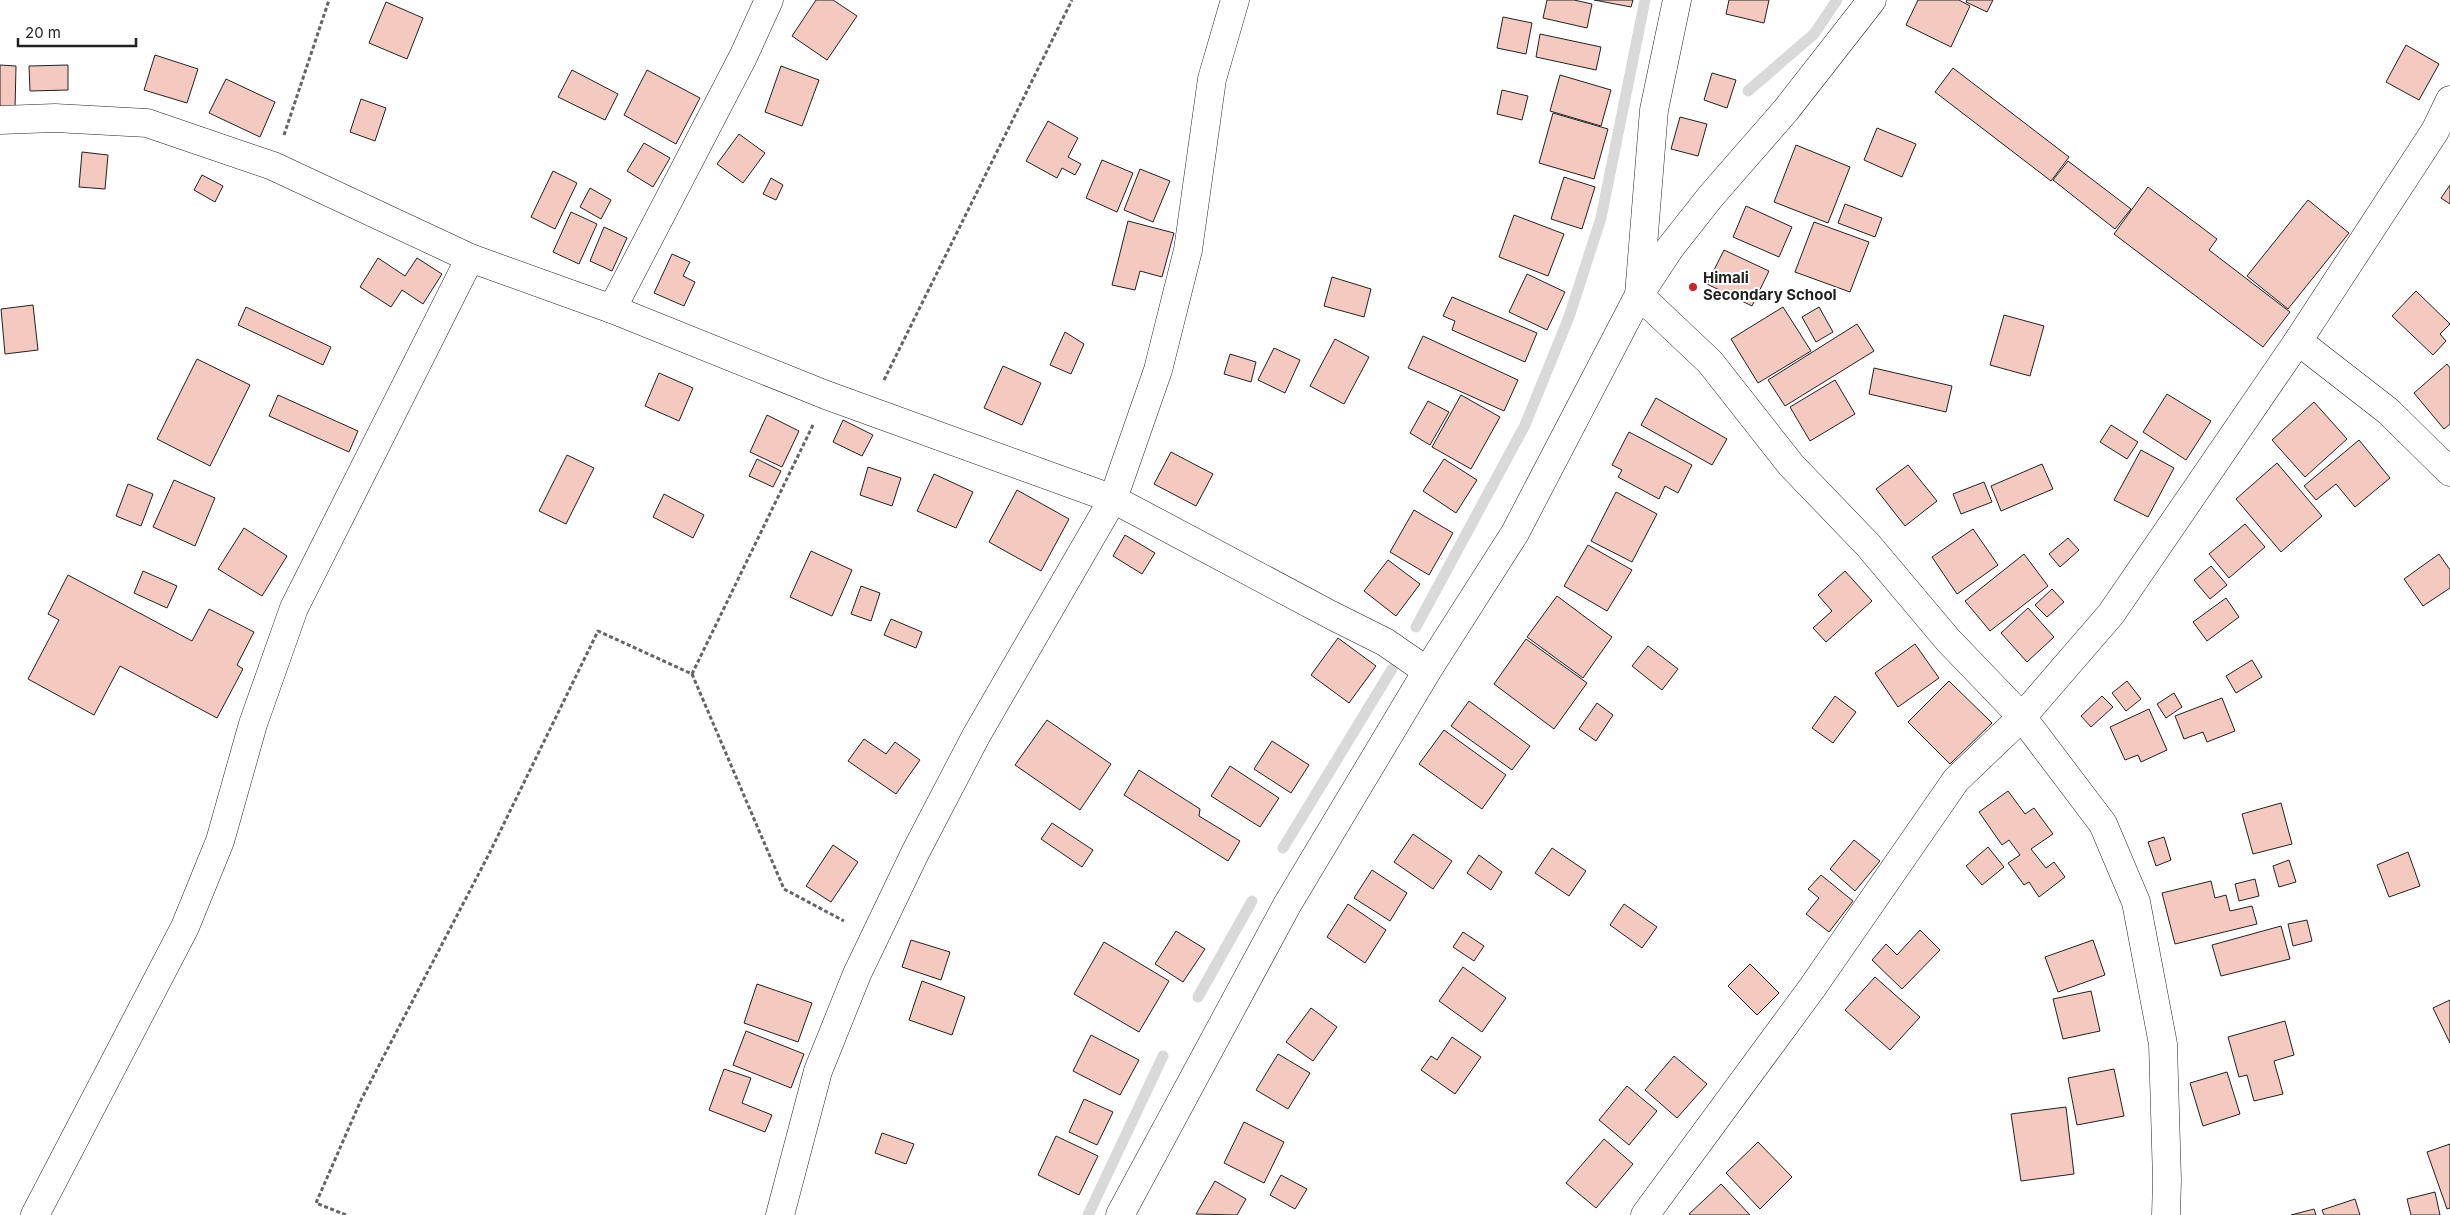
<svg xmlns="http://www.w3.org/2000/svg" width="2450" height="1215" viewBox="0 0 2450 1215" font-family="Inter,sans-serif">
<rect width="100%" height="100%" fill="#fff"/>
<g fill="none" stroke-linecap="round" stroke-linejoin="round">
<!-- stream -->
<g stroke="#d9d9d9" stroke-width="11">
<polyline points="1748,91 1814,34 1837,0"/>
<polyline points="1416,627 1525,425 1569,317 1601,218 1645,0"/>
<polyline points="1283,848 1392,669"/>
<polyline points="1198,997 1252,901"/>
<polyline points="1088,1215 1163,1056"/>
</g>
</g>
<!-- building -->
<g fill="#f3c9c0" stroke="#222">
<polygon points="816,0 833,0 857,16 827,60 792,36"/>
<polygon points="1547,0 1574,0 1592,4 1587,28 1543,18"/>
<polygon points="1594,0 1633,0 1631,7"/>
<polygon points="1729,0 1769,0 1764,23 1726,14"/>
<polygon points="1918,0 1959,0 1970,6 1951,47 1906,25"/>
<polygon points="1967,0 1993,0 1987,12 1966,2"/>
<polygon points="386,2 423,18 407,59 369,43"/>
<polygon points="1503,17 1532,23 1526,54 1497,48"/>
<polygon points="1540,34 1601,47 1596,70 1536,57"/>
<polygon points="2406,45 2439,64 2419,100 2386,82"/>
<polygon points="155,55 198,69 187,103 144,90"/>
<polygon points="0,65 16,66 15,109 0,109"/>
<polygon points="68,65 68,90 30,91 29,66"/>
<polygon points="781,66 819,80 802,126 765,112"/>
<polygon points="1953,68 2069,157 2051,181 1935,92"/>
<polygon points="572,70 618,94 605,120 558,97"/>
<polygon points="647,70 700,98 676,144 624,115"/>
<polygon points="1712,73 1736,80 1727,108 1704,100"/>
<polygon points="1560,75 1611,90 1601,126 1550,111"/>
<polygon points="226,79 275,102 260,137 209,113"/>
<polygon points="1502,90 1528,96 1522,120 1497,114"/>
<polygon points="361,99 386,108 375,141 350,132"/>
<polygon points="1553,113 1608,129 1594,179 1539,163"/>
<polygon points="1680,117 1707,124 1698,156 1671,149"/>
<polygon points="1048,121 1078,138 1068,157 1081,164 1075,175 1062,168 1057,178 1026,161"/>
<polygon points="1877,128 1916,144 1902,177 1864,160"/>
<polygon points="739,134 765,153 743,183 717,164"/>
<polygon points="644,143 670,158 653,187 627,171"/>
<polygon points="1796,145 1850,167 1828,223 1774,202"/>
<polygon points="82,152 108,155 105,189 79,187"/>
<polygon points="1102,160 1133,173 1117,212 1086,198"/>
<polygon points="2068,161 2131,209 2115,229 2053,180"/>
<polygon points="1140,169 1170,181 1153,222 1124,210"/>
<polygon points="553,171 577,183 555,229 531,217"/>
<polygon points="202,175 223,186 215,202 194,190"/>
<polygon points="1564,177 1595,187 1582,229 1551,219"/>
<polygon points="771,178 783,185 776,200 763,194"/>
<polygon points="2450,185 2450,204 2441,198"/>
<polygon points="2148,187 2217,239 2209,250 2290,312 2263,347 2114,234"/>
<polygon points="590,188 611,200 601,219 580,207"/>
<polygon points="2308,200 2349,233 2288,309 2247,276"/>
<polygon points="1845,204 1882,218 1875,237 1838,223"/>
<polygon points="1746,206 1792,227 1779,257 1733,237"/>
<polygon points="571,212 597,224 579,264 553,252"/>
<polygon points="1514,215 1564,234 1548,276 1499,257"/>
<polygon points="1128,221 1174,233 1162,277 1140,271 1135,290 1112,285"/>
<polygon points="1814,222 1869,242 1850,292 1795,272"/>
<polygon points="604,227 627,238 612,271 590,261"/>
<polygon points="1724,250 1769,271 1752,306 1707,284"/>
<polygon points="672,254 690,262 683,276 695,282 684,306 654,293"/>
<polygon points="378,258 405,276 417,258 442,274 423,304 402,290 391,307 360,287"/>
<polygon points="1527,274 1565,292 1547,330 1509,312"/>
<polygon points="1332,277 1371,289 1364,317 1324,306"/>
<polygon points="2416,291 2450,324 2440,334 2446,341 2433,355 2392,316"/>
<polygon points="1452,297 1537,333 1525,362 1452,330 1455,321 1443,316"/>
<polygon points="33,305 38,350 5,354 1,309"/>
<polygon points="246,307 331,347 323,365 238,325"/>
<polygon points="1783,307 1811,351 1758,383 1731,339"/>
<polygon points="1819,307 1833,332 1816,342 1802,317"/>
<polygon points="2004,315 2044,326 2030,376 1990,365"/>
<polygon points="1857,324 1874,351 1785,406 1768,380"/>
<polygon points="1065,332 1084,344 1071,374 1050,365"/>
<polygon points="1423,336 1518,380 1504,411 1408,368"/>
<polygon points="1335,339 1369,357 1344,404 1310,386"/>
<polygon points="1274,348 1300,360 1285,393 1258,380"/>
<polygon points="1230,354 1256,362 1251,382 1224,374"/>
<polygon points="197,359 250,385 210,466 157,439"/>
<polygon points="2447,364 2450,368 2450,424 2444,429 2414,393"/>
<polygon points="1003,366 1041,383 1022,425 984,408"/>
<polygon points="1874,368 1952,386 1946,412 1869,394"/>
<polygon points="659,373 693,388 679,421 645,406"/>
<polygon points="1835,380 1855,414 1810,441 1790,407"/>
<polygon points="2167,394 2211,421 2186,460 2143,432"/>
<polygon points="278,395 358,431 349,452 269,416"/>
<polygon points="1461,395 1500,417 1471,469 1432,447"/>
<polygon points="1656,398 1727,439 1712,465 1641,425"/>
<polygon points="1428,401 1449,412 1430,445 1410,433"/>
<polygon points="2314,402 2347,439 2305,477 2272,440"/>
<polygon points="767,415 799,431 782,467 750,452"/>
<polygon points="843,420 873,435 862,456 833,442"/>
<polygon points="2111,425 2138,442 2127,459 2100,442"/>
<polygon points="1629,432 1692,465 1678,493 1665,486 1659,499 1618,477 1622,470 1612,465"/>
<polygon points="2359,440 2390,478 2355,507 2336,484 2316,500 2304,486"/>
<polygon points="2141,450 2174,468 2148,517 2114,500"/>
<polygon points="1171,452 1213,474 1196,506 1154,484"/>
<polygon points="567,455 594,468 566,524 539,511"/>
<polygon points="757,459 781,471 773,487 749,476"/>
<polygon points="1444,459 1477,480 1456,513 1423,491"/>
<polygon points="2277,463 2322,516 2281,552 2236,499"/>
<polygon points="2042,464 2053,489 2001,511 1991,486"/>
<polygon points="1908,465 1937,501 1905,526 1876,489"/>
<polygon points="868,467 901,478 892,506 860,495"/>
<polygon points="934,474 973,492 956,528 917,511"/>
<polygon points="174,480 215,498 195,546 153,527"/>
<polygon points="1984,482 1992,502 1961,514 1953,494"/>
<polygon points="128,484 153,494 141,526 116,516"/>
<polygon points="1017,490 1069,519 1041,571 989,542"/>
<polygon points="1616,492 1657,514 1632,562 1591,541"/>
<polygon points="664,494 704,515 693,538 653,517"/>
<polygon points="1414,510 1453,533 1429,575 1390,552"/>
<polygon points="2245,524 2265,547 2229,578 2209,554"/>
<polygon points="244,528 287,556 262,596 218,569"/>
<polygon points="1973,529 1998,565 1957,594 1932,557"/>
<polygon points="1125,535 1155,553 1142,574 1113,556"/>
<polygon points="2068,538 2079,550 2060,567 2049,554"/>
<polygon points="1588,545 1632,570 1607,611 1564,586"/>
<polygon points="811,551 852,570 832,616 790,597"/>
<polygon points="2024,554 2048,586 1990,631 1965,601"/>
<polygon points="2439,554 2450,570 2450,588 2423,606 2404,579"/>
<polygon points="1388,560 1420,584 1396,616 1364,591"/>
<polygon points="2211,566 2227,585 2210,599 2194,580"/>
<polygon points="143,571 177,586 167,608 134,593"/>
<polygon points="1845,571 1872,601 1826,642 1813,628 1832,611 1818,595"/>
<polygon points="68,575 192,641 209,609 254,632 237,665 243,669 217,718 120,666 94,715 28,679 59,620 48,614"/>
<polygon points="861,586 880,593 871,621 851,614"/>
<polygon points="2052,589 2064,602 2047,617 2035,605"/>
<polygon points="1557,596 1612,637 1583,678 1527,637"/>
<polygon points="2226,598 2239,617 2207,641 2193,622"/>
<polygon points="2028,608 2054,637 2027,662 2001,633"/>
<polygon points="891,619 922,632 916,648 884,635"/>
<polygon points="1338,638 1376,666 1349,703 1311,675"/>
<polygon points="1526,639 1587,683 1554,729 1494,684"/>
<polygon points="1915,644 1939,678 1898,707 1875,673"/>
<polygon points="1648,646 1678,669 1662,690 1632,666"/>
<polygon points="2252,660 2262,677 2236,693 2226,676"/>
<polygon points="1949,681 1992,723 1950,764 1908,722"/>
<polygon points="2127,681 2141,699 2126,711 2112,693"/>
<polygon points="2174,693 2182,707 2166,718 2157,704"/>
<polygon points="1835,696 1856,712 1833,743 1812,728"/>
<polygon points="2102,696 2113,707 2091,727 2081,716"/>
<polygon points="2222,698 2235,731 2207,742 2203,732 2184,739 2175,716"/>
<polygon points="1469,701 1530,746 1512,770 1451,726"/>
<polygon points="1597,703 1613,715 1596,741 1579,729"/>
<polygon points="2149,709 2167,750 2141,762 2138,755 2125,760 2110,727"/>
<polygon points="1047,720 1111,764 1080,810 1015,765"/>
<polygon points="1444,730 1506,775 1482,809 1419,764"/>
<polygon points="864,739 886,754 895,742 920,760 896,794 848,761"/>
<polygon points="1272,741 1309,765 1291,793 1254,769"/>
<polygon points="1230,766 1279,798 1260,827 1211,796"/>
<polygon points="1139,770 1200,809 1199,816 1240,841 1228,861 1124,795"/>
<polygon points="2008,791 2025,814 2034,808 2053,834 2031,849 2046,868 2054,862 2065,877 2039,897 2029,882 2024,885 2008,863 2020,855 2009,840 2002,845 1979,812"/>
<polygon points="2281,803 2292,844 2253,854 2242,814"/>
<polygon points="1052,823 1093,850 1082,867 1041,839"/>
<polygon points="1413,834 1452,861 1433,889 1394,862"/>
<polygon points="2164,837 2171,860 2156,866 2148,842"/>
<polygon points="1854,840 1880,861 1855,891 1830,869"/>
<polygon points="833,845 858,862 831,902 806,886"/>
<polygon points="1988,847 2004,867 1982,885 1966,866"/>
<polygon points="1552,848 1586,871 1569,896 1535,873"/>
<polygon points="2408,852 2420,886 2389,897 2377,865"/>
<polygon points="1479,855 1502,872 1491,890 1467,873"/>
<polygon points="2289,860 2296,882 2279,887 2273,866"/>
<polygon points="1372,870 1407,893 1390,921 1354,898"/>
<polygon points="1821,875 1853,901 1829,932 1806,914 1819,898 1808,889"/>
<polygon points="2255,879 2259,896 2239,901 2235,884"/>
<polygon points="2211,881 2215,898 2226,895 2230,911 2252,906 2257,924 2175,944 2162,893"/>
<polygon points="1348,904 1386,930 1365,963 1327,937"/>
<polygon points="1624,904 1657,927 1642,948 1610,925"/>
<polygon points="2307,920 2312,941 2293,946 2288,924"/>
<polygon points="2281,926 2290,959 2221,976 2212,945"/>
<polygon points="1920,930 1940,950 1902,989 1872,960 1886,944 1897,955"/>
<polygon points="1176,931 1205,949 1183,982 1155,964"/>
<polygon points="1463,932 1484,946 1474,961 1453,947"/>
<polygon points="911,940 950,952 941,980 902,967"/>
<polygon points="2093,940 2105,975 2058,992 2045,957"/>
<polygon points="1104,942 1169,981 1139,1032 1074,994"/>
<polygon points="1750,964 1779,993 1757,1015 1728,986"/>
<polygon points="1463,967 1506,998 1482,1032 1439,1001"/>
<polygon points="1875,977 1920,1017 1890,1050 1845,1010"/>
<polygon points="922,981 965,997 952,1035 909,1020"/>
<polygon points="757,984 812,1003 798,1042 744,1023"/>
<polygon points="2091,991 2100,1031 2063,1039 2053,999"/>
<polygon points="2450,1000 2450,1043 2433,1008"/>
<polygon points="1311,1008 1337,1027 1313,1061 1286,1042"/>
<polygon points="2285,1021 2294,1055 2274,1061 2283,1094 2254,1101 2247,1075 2239,1077 2228,1037"/>
<polygon points="746,1031 804,1054 791,1088 733,1065"/>
<polygon points="1091,1035 1139,1060 1120,1095 1073,1071"/>
<polygon points="1452,1037 1481,1057 1455,1094 1421,1070 1431,1056 1437,1060"/>
<polygon points="1278,1054 1310,1073 1288,1109 1256,1090"/>
<polygon points="1674,1056 1707,1084 1677,1118 1645,1090"/>
<polygon points="724,1069 751,1078 742,1103 772,1115 765,1132 709,1110"/>
<polygon points="2114,1069 2124,1116 2077,1125 2068,1078"/>
<polygon points="2227,1072 2240,1114 2203,1126 2190,1083"/>
<polygon points="1627,1086 1657,1111 1629,1145 1599,1120"/>
<polygon points="1084,1099 1113,1112 1097,1145 1069,1132"/>
<polygon points="2066,1107 2074,1174 2021,1181 2011,1114"/>
<polygon points="1244,1122 1284,1142 1264,1183 1224,1163"/>
<polygon points="882,1133 914,1144 906,1164 875,1153"/>
<polygon points="1056,1136 1098,1156 1079,1195 1038,1175"/>
<polygon points="1604,1139 1633,1164 1596,1208 1566,1183"/>
<polygon points="1758,1142 1792,1177 1760,1209 1726,1173"/>
<polygon points="2450,1144 2450,1208 2447,1209 2427,1152"/>
<polygon points="1281,1175 1307,1189 1295,1209 1270,1195"/>
<polygon points="1215,1181 1246,1199 1237,1215 1196,1214"/>
<polygon points="1721,1184 1750,1215 1691,1215 1689,1214"/>
<polygon points="2435,1192 2440,1215 2411,1215 2407,1199"/>
<polygon points="2355,1199 2360,1215 2324,1215 2322,1210"/>
<polygon points="2314,1209 2316,1215 2291,1215"/>
</g>
<g fill="none" stroke-linecap="round" stroke-linejoin="round">
<defs>
<g id="minor">
<polyline points="1677,0 1654,110 1639,295 1710,362 1791,465 1868,545 1948,640 2022,717 2103,824 2136,902 2163,1044 2167,1180 2166,1215"/>
<polyline points="0,120 55,118 147,123 273,166 470,258 612,309 826,395 1113,499 1331,615 1385,642 1427,671"/>
<polyline points="612,309 743,57 769,0"/>
<polyline points="2298,341 2388,411 2450,472"/>
<polyline points="35,1215 185,927 220,841 253,724 294,608 470,258"/>
<polyline points="780,1215 818,1071 857,974 915,853 976,736 1113,499 1158,370 1188,250 1212,79 1235,0"/>
<polyline points="1120,1215 1287,905 1427,671 1515,533 1639,295 1670,248 1711,196 1786,110 1872,0"/>
<polyline points="1645,1215 1812,988 1956,780 2022,717 2111,614 2298,341 2435,131 2450,100"/>
</g>
</defs>
<!-- minor casing -->
<use href="#minor" stroke="#222" stroke-width="29"/>
<!-- path -->
<g stroke="#646464" stroke-width="3" stroke-dasharray="4 2.5" stroke-linecap="butt">
<polyline points="284,135 329,0"/>
<polyline points="884,380 1072,0"/>
<polyline points="692,674 784,889 844,921"/>
<polyline points="346,1215 316,1203 361,1100 490,852 598,631 692,674 813,425"/>
</g>
<!-- minor -->
<use href="#minor" stroke="#fff" stroke-width="28"/>
</g>
<!-- markers -->
<circle fill="#c62828" stroke="#fff" stroke-width="2" cx="1693" cy="287" r="5"/>
<g text-anchor="middle" stroke-width="4" stroke-linejoin="round" paint-order="stroke">
<!-- poi labels -->
<g font-size="15" font-weight="bold" fill="#222" stroke="#fff" text-anchor="start">
<text x="1703" y="283">Himali<tspan x="1703" dy="17">Secondary School</tspan></text>
</g>
</g>
<!-- scale -->
<path d="M18 38v8h118v-8" fill="none" stroke="#222222" stroke-width="2.5"/>
<text x="25" y="38" font-size="15" fill="#222222" stroke="#ffffff" stroke-width="4" paint-order="stroke">20 m</text>
</svg>
